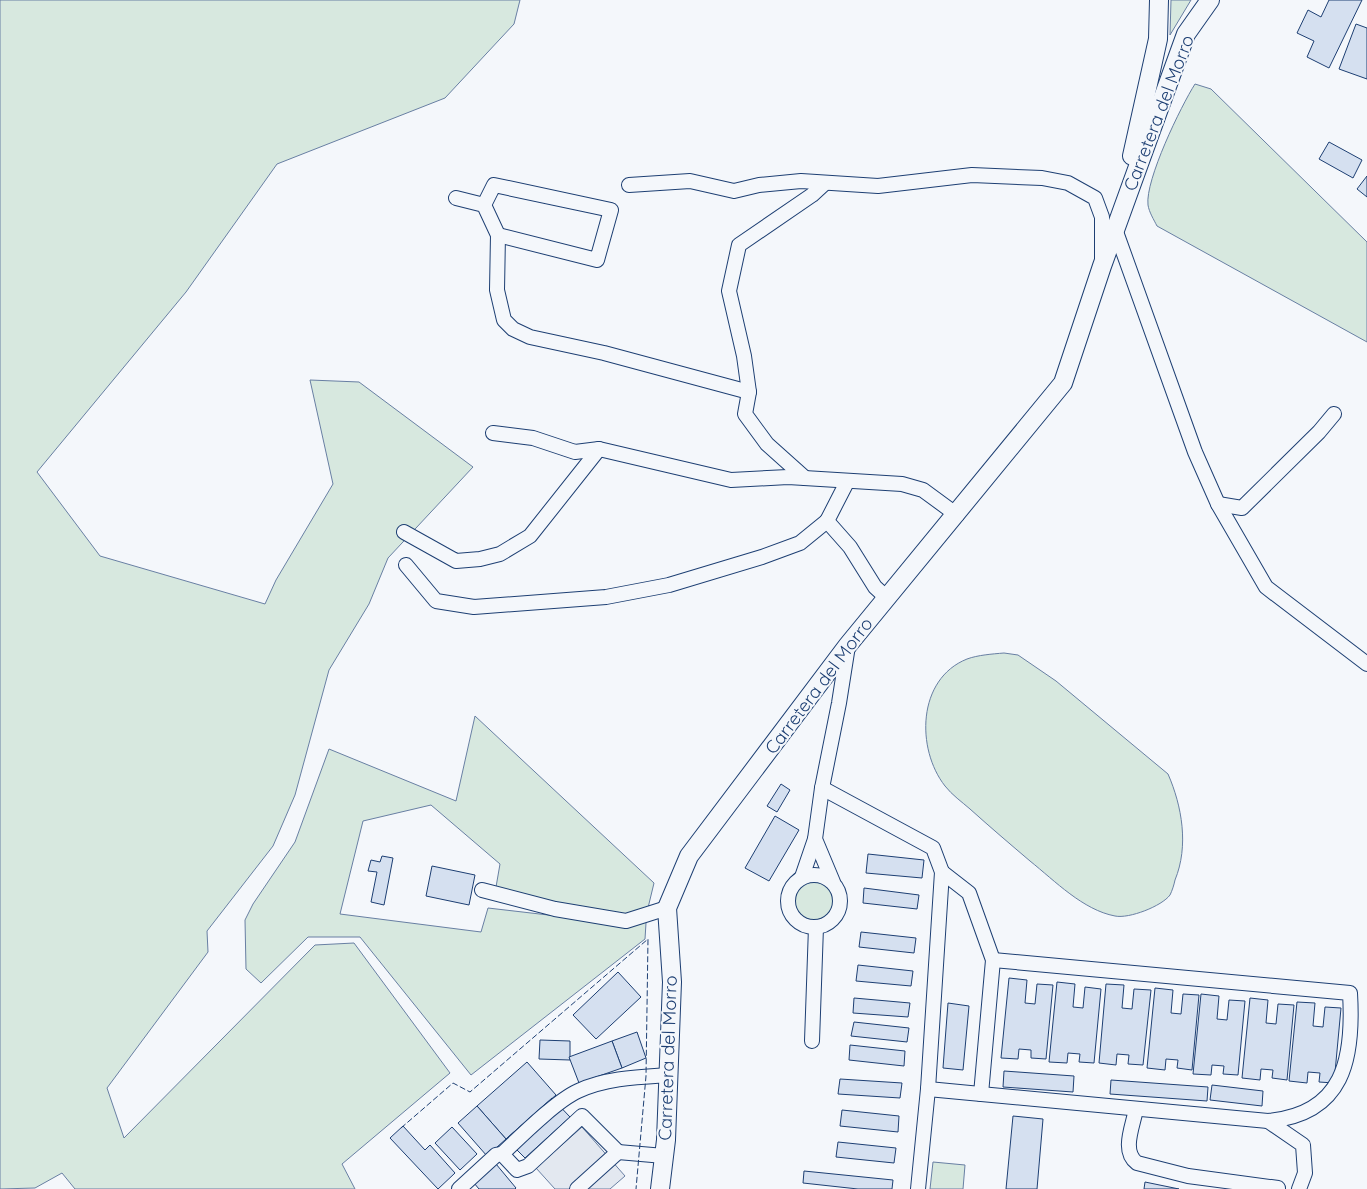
<svg xmlns="http://www.w3.org/2000/svg" width="1367" height="1189" viewBox="0 0 1367 1189" font-family="Quicksand,sans-serif">
<rect width="100%" height="100%" fill="#f4f7fb"/>
<!-- green -->
<g fill="#d7e8df" stroke="#687fa3">
<polygon points="0,0 520,0 514,24 445,98 277,164 186,292 37,472 100,556 265,604 276,580 333,484 310,380 359,382 473,467 388,558 369,604 329,670 295,795 273,846 207,931 208,952 107,1088 124,1138 315,945 354,943 450,1073 342,1164 355,1189 75,1189 62,1173 35,1188 0,1189"/>
<polygon points="1171,0 1191,0 1170,35"/>
<path d="M 1195,84 L 1211,89 L 1367,242 L 1367,342 L 1157,226 C 1154,220 1149,212 1148,205 C 1145,180 1181,106 1195,84 Z"/>
<path d="M 1004,653 L 1018,655 L 1056,681 L 1168,774 C 1182,806 1189,846 1175,880 C 1174,885 1172,891 1170,895 C 1162,906 1129,919 1115,916 C 1083,910 1055,881 1030,861 C 1010,844 990,827 970,809 C 962,802 952,795 945,786 C 916,749 917,679 967,659 C 978,655 992,654 1004,653 Z"/>
<polygon points="475,716 654,883 647,912 627,917 541,900 496,887 500,864 431,805 363,821 340,914 481,932 488,908 617,923 643,920 646,923 645,939 471,1075 360,937 308,937 261,983 246,969 245,920 253,904 295,842 329,749 456,801"/>
<circle cx="814" cy="900" r="20"/>
<polygon points="933,1162 965,1165 963,1189 930,1189"/>
</g>
<!-- parking -->
<polygon fill="#e3e8f0" stroke="#687fa3" points="582,1127 625,1176 610,1189 555,1189 536,1168"/>
<!-- building -->
<g fill="#d5e0f0" stroke="#1d3f73">
<polygon points="1329,0 1362,0 1329,68 1307,57 1314,41 1297,33 1308,10 1321,17"/>
<polygon points="1356,24 1367,28 1367,79 1339,69"/>
<polygon points="1329,142 1362,160 1353,178 1319,159"/>
<polygon points="1367,176 1367,197 1357,189"/>
<polygon points="781,784 790,790 777,812 767,806"/>
<polygon points="775,816 799,830 769,881 745,868"/>
<polygon points="868,854 924,860 922,878 866,873"/>
<polygon points="382,856 393,858 384,905 371,902 377,872 368,871 371,860 380,862"/>
<polygon points="432,866 475,875 469,905 426,896"/>
<polygon points="864,888 919,895 917,909 863,903"/>
<polygon points="861,932 916,938 914,953 859,947"/>
<polygon points="858,965 913,971 911,986 856,981"/>
<polygon points="618,972 641,997 596,1039 573,1015"/>
<polygon points="1009,978 1027,980 1025,1003 1035,1004 1037,984 1053,985 1046,1059 1031,1058 1031,1050 1019,1049 1018,1059 1001,1058"/>
<polygon points="1057,982 1075,984 1073,1007 1083,1008 1085,987 1101,989 1094,1063 1079,1062 1080,1054 1068,1053 1067,1063 1049,1062"/>
<polygon points="1106,984 1124,985 1122,1008 1132,1009 1134,989 1151,990 1143,1065 1128,1064 1129,1055 1117,1054 1116,1065 1099,1063"/>
<polygon points="1155,988 1173,990 1171,1013 1181,1014 1183,994 1199,995 1192,1070 1177,1068 1178,1060 1166,1059 1165,1070 1147,1068"/>
<polygon points="1201,994 1219,996 1217,1019 1227,1020 1229,1000 1245,1001 1238,1075 1223,1074 1224,1066 1212,1065 1211,1075 1193,1074"/>
<polygon points="854,998 910,1003 908,1017 853,1013"/>
<polygon points="1250,998 1268,1000 1266,1023 1276,1024 1278,1004 1294,1005 1287,1080 1272,1078 1273,1070 1261,1069 1260,1080 1242,1078"/>
<polygon points="1297,1002 1315,1003 1313,1026 1323,1027 1325,1007 1341,1008 1334,1083 1319,1082 1320,1073 1308,1072 1307,1083 1289,1081"/>
<polygon points="948,1003 969,1006 963,1070 943,1068"/>
<polygon points="854,1022 909,1028 907,1042 851,1036"/>
<polygon points="637,1032 646,1058 622,1068 612,1041"/>
<polygon points="540,1040 570,1041 570,1060 539,1059"/>
<polygon points="612,1041 622,1068 579,1083 569,1057"/>
<polygon points="850,1045 905,1051 904,1066 849,1060"/>
<polygon points="527,1062 556,1095 506,1139 477,1106"/>
<polygon points="1004,1071 1074,1076 1073,1092 1003,1087"/>
<polygon points="840,1079 902,1083 900,1098 838,1094"/>
<polygon points="1111,1080 1208,1087 1207,1101 1110,1094"/>
<polygon points="1212,1085 1263,1091 1262,1106 1210,1100"/>
<polygon points="552,1098 570,1117 525,1158 506,1139"/>
<polygon points="477,1106 506,1139 487,1156 458,1123"/>
<polygon points="842,1110 899,1116 898,1132 840,1126"/>
<polygon points="1013,1116 1043,1119 1037,1189 1006,1189"/>
<polygon points="403,1126 425,1150 430,1145 455,1173 438,1189 390,1138"/>
<polygon points="452,1127 477,1154 460,1170 435,1143"/>
<polygon points="838,1142 896,1148 894,1163 836,1157"/>
<polygon points="496,1164 516,1188 515,1189 479,1189 474,1183"/>
<polygon points="804,1171 893,1180 892,1189 858,1189 803,1183"/>
<polygon points="1145,1182 1179,1189 1144,1189"/>
</g>
<g fill="none" stroke-linecap="round" stroke-linejoin="round">
<defs>
<g id="minor">
<polyline points="629,185 690,181 734,191 759,185 801,181 878,186 972,175 1042,178 1068,183 1095,198 1102,217 1102,260"/>
<polyline points="456,198 484,205 498,235 497,290 504,320 513,329 530,337 604,353 749,392"/>
<polyline points="484,205 494,185 611,210 597,260 498,235"/>
<polyline points="1115,229 1195,452 1218,504 1266,587 1367,664"/>
<polyline points="493,433 533,438 575,452 599,449 731,480 788,477 902,484 923,490 957,515"/>
<polyline points="805,478 767,444 745,414 749,392 744,356 729,291 739,245 812,195 825,183"/>
<polyline points="847,482 827,521 850,547 875,587 887,598"/>
<polyline points="1218,504 1242,508 1319,432 1334,414"/>
<polyline points="404,532 456,561 480,559 500,554 530,536 599,449"/>
<polyline points="406,565 436,601 474,607 606,597 669,585 762,557 800,543 827,521"/>
<polyline points="848,646 839,703 822,788 933,848 942,872 928,1089 918,1189"/>
<polyline points="822,788 815,839 833,882"/>
<polyline points="942,872 969,893 993,960 981,1094"/>
<circle cx="814" cy="901" r="26"/>
<polyline points="802,877 815,839"/>
<polyline points="482,890 555,909 626,921 667,908"/>
<path d="M 993,960 L 1350,993 C 1354,1059 1344,1114 1268,1121"/>
<polyline points="812,1041 816,927"/>
<polyline points="928,1089 1268,1121 1303,1145 1305,1173 1299,1189"/>
<path d="M 1136,1109 C 1133,1126 1121,1151 1137,1163 L 1188,1176 L 1278,1188"/>
<polyline points="618,1152 664,1156"/>
<polyline points="459,1189 496,1155 502,1154"/>
<path d="M 577,1189 L 618,1152 L 582,1116 L 528,1166 L 517,1170 L 502,1154 C 520,1137 556,1101 578,1091 C 606,1078 638,1077 669,1075"/>
</g>
<g id="major">
<polyline points="1132,156 1158,39 1159,0"/>
<polyline points="660,1189 666,1140 672,982 667,908 689,856 848,645 1063,383 1102,266 1186,34 1210,0"/>
</g>
</defs>
<!-- minor casing -->
<use href="#minor" stroke="#1d3f73" stroke-width="16"/>
<!-- major casing -->
<use href="#major" stroke="#1d3f73" stroke-width="20"/>
<!-- minor -->
<use href="#minor" stroke="#f4f7fb" stroke-width="14"/>
<!-- major -->
<use href="#major" stroke="#f4f7fb" stroke-width="18"/>
<!-- fence -->
<polyline stroke="#1d3f73" stroke-width="1" stroke-dasharray="6 2.5" stroke-linecap="butt" points="401,1128 453,1083 470,1092 648,939 646,1076 636,1189"/>
</g>
<g text-anchor="middle" stroke-width="4" stroke-linejoin="round" paint-order="stroke">
<!-- street labels -->
<g font-size="18" fill="#1d3f73" stroke="#f4f7fb">
<text transform="translate(1159 113) rotate(-69)" y="6">Carretera del Morro</text>
<text transform="translate(819 686) rotate(-53)" y="6">Carretera del Morro</text>
<text transform="translate(668 1058) rotate(-88)" y="6">Carretera del Morro</text>
</g>
</g>
</svg>
